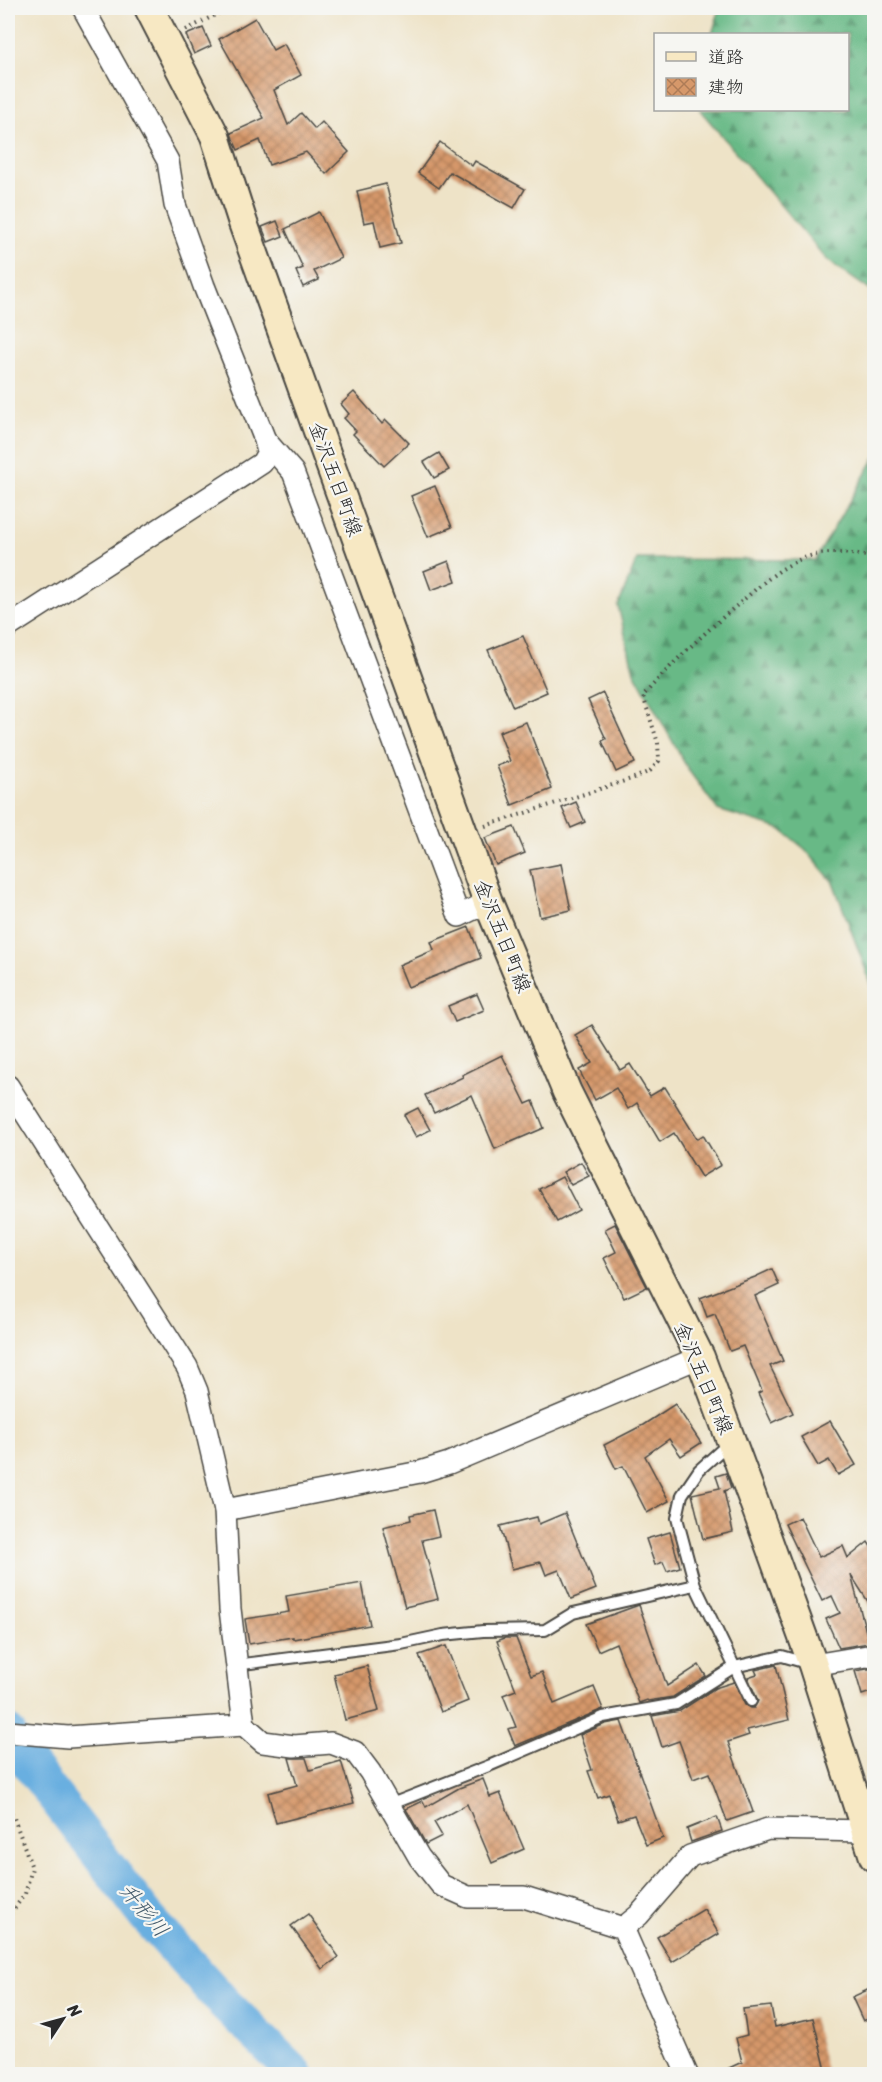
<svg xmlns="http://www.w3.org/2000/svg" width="882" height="2082" viewBox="0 0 882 2082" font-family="Sriracha,'Klee One',sans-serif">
<defs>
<pattern id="forest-firs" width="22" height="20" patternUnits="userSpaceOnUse" patternTransform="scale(1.5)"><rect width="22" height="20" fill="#67b986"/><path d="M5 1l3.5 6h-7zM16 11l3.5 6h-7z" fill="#55976e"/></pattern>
<pattern id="building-cross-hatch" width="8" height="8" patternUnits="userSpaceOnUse" patternTransform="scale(1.5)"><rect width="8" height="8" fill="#d6986a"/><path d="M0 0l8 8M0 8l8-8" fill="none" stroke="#ae7c57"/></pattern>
</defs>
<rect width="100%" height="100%" fill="#f6f6f2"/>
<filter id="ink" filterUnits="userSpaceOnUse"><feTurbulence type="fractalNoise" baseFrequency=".0167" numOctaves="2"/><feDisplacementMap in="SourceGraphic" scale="12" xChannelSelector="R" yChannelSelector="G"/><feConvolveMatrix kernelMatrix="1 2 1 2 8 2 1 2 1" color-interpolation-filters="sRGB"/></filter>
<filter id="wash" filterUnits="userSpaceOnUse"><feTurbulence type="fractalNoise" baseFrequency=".008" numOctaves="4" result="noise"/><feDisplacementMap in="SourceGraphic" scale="24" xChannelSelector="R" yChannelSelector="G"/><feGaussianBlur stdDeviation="1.35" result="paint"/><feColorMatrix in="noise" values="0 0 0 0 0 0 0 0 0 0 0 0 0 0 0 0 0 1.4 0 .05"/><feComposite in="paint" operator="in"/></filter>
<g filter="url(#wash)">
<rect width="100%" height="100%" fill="#eee3c7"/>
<!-- forest -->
<g fill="url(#forest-firs)" stroke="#497258" stroke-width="1.5">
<polygon points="720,8 874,8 874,293 827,260 700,110 848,110 848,34 712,34"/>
<polygon points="874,459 874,992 833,882 805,849 780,829 718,810 689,771 634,672 618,606 637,559 815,560"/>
</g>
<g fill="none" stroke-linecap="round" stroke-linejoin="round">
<!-- river -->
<polyline stroke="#69afe0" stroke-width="36" points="8,1733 11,1740 146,1916 224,2003 296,2074"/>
</g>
<g id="blocks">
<!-- building -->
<g fill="url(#building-cross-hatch)">
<polygon points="255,18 273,50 284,44 301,75 274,90 288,125 301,113 315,129 322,122 349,152 326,174 306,152 269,165 260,140 238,150 233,139 231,133 264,118 219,39"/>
<polygon points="203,28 211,46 194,54 186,35"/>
<polygon points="440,142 472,166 475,161 525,189 514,208 450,172 439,188 418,173"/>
<polygon points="386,184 401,243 380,248 374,221 364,223 357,191"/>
<polygon points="319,212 341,258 314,271 319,280 303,287 296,271 303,268 285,229"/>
<polygon points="277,221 283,236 268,242 262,227"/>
<polygon points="354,392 382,424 386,420 409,443 384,466 353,434 356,431 344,418 349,414 341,404"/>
<polygon points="439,453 449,470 434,478 424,462"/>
<polygon points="435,486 452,527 428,537 411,496"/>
<polygon points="449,561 456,581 431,590 424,571"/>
<polygon points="523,636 547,692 513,707 488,650"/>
<polygon points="603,693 635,763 616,772 602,741 606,739 588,700"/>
<polygon points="526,722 552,789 512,805 497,766 510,761 499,732"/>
<polygon points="576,802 585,822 571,828 562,808"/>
<polygon points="514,827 525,853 496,865 485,838"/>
<polygon points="561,864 571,910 540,917 530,870"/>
<polygon points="469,927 481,958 408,987 399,965 434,950 431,942"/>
<polygon points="477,994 484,1010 455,1022 448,1006"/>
<polygon points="592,1025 620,1070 630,1064 650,1096 665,1087 697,1139 703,1135 721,1165 701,1177 674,1133 660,1142 637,1103 628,1109 616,1088 595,1100 579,1070 592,1063 575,1035"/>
<polygon points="502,1055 526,1104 533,1101 544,1128 495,1149 472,1095 434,1113 425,1095 463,1077 462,1075"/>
<polygon points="418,1108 430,1130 416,1137 404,1115"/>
<polygon points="581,1162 589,1176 571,1185 563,1172"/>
<polygon points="562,1177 579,1210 557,1222 539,1189"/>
<polygon points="615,1224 647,1287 624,1298 604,1258 616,1252 605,1229"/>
<polygon points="772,1269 779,1285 755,1296 783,1361 770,1366 793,1413 772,1423 758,1393 762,1391 743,1346 730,1351 715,1314 707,1317 700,1298 755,1277"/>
<polygon points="675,1404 701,1443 681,1456 669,1439 645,1456 669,1501 647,1513 623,1466 616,1469 604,1445 643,1425"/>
<polygon points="830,1421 856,1465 838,1475 829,1460 818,1466 801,1437"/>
<polygon points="726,1473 731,1488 724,1491 733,1532 703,1539 692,1494 720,1488 716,1476"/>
<polygon points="433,1510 439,1536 422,1540 438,1599 405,1607 383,1527 411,1520 410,1515"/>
<polygon points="565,1513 596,1589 571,1599 559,1570 546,1575 541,1562 512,1569 500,1526 537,1517 539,1524"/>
<polygon points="800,1517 819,1557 843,1546 848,1558 868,1542 874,1551 874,1611 851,1575 869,1643 839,1648 826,1619 840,1613 832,1596 822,1601 785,1524"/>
<polygon points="670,1532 680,1567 667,1571 663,1562 655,1565 646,1539"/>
<polygon points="362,1583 370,1625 293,1639 293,1637 249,1644 245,1619 289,1612 286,1596"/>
<polygon points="639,1605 667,1686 699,1665 706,1676 673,1697 648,1701 647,1700 639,1703 616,1643 598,1651 586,1624"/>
<polygon points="505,1638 516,1638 531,1676 542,1672 554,1704 594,1687 603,1709 515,1746 508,1729 516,1727 503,1695 516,1690 497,1641"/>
<polygon points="446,1646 468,1701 441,1712 419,1655"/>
<polygon points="776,1665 789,1720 747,1730 749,1735 728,1742 753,1812 727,1821 709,1773 693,1779 679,1741 662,1747 652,1716 680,1711 715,1688 734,1682 745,1705 750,1708 754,1708 758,1701 748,1677 757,1674 755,1670"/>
<polygon points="367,1666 379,1711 345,1720 334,1674"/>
<polygon points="867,1669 874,1669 874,1691 862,1695 855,1671"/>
<polygon points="621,1721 663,1838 646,1845 634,1815 618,1820 609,1794 598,1798 588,1771 592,1770 580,1735 605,1724"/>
<polygon points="289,1758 306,1758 310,1770 341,1761 354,1803 276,1823 268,1793 297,1785"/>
<polygon points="483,1779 490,1797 500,1793 524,1849 492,1863 467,1804 434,1822 442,1836 426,1844 406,1809 423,1801 426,1807 459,1788"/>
<polygon points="717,1817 722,1831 691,1842 687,1829"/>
<polygon points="704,1909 719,1934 672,1962 657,1937"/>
<polygon points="308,1914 339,1957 322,1969 291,1926"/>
<polygon points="874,1987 874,2016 863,2021 852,1997"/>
<polygon points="771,2006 775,2027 813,2018 827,2074 716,2074 742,2062 736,2038 747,2035 743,2009"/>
</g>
</g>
</g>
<g filter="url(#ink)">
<use href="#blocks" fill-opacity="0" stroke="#484742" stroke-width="1.5"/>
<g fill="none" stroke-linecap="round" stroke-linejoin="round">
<defs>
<g id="service">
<polyline points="729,1443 699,1470 682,1495 677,1518 695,1585 751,1701"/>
<polyline points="235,1665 401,1644 443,1635 483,1631 545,1630 573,1613 695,1585"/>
<polyline points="389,1805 491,1765 603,1717 676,1704 734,1667 782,1656 810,1664"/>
</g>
<g id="minor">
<polyline points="265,440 293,472 459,916 488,902"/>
<polyline points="8,627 262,463 268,452 265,440 204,286 175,205 168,161 83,8"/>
<polyline points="8,1086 187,1367 197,1391 225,1510 230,1609 244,1725 263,1742 294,1746 331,1743 355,1752 370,1772 419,1857 441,1885 468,1897 524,1897 623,1928 687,2074"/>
<polyline points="225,1510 420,1472 449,1463 700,1357"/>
<polyline points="813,1665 867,1656 874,1657"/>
<polyline points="8,1732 68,1737 244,1725"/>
<polyline points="623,1928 639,1915 690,1856 768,1829 866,1831"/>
</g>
<polyline id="secondary" points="149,8 215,136 243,223 488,902 567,1092 700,1357 758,1513 813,1665 874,1857"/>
</defs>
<!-- service casing -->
<use href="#service" stroke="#484742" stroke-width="14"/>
<!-- minor casing -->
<use href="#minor" stroke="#484742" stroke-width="24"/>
<!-- secondary casing -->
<use href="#secondary" stroke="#484742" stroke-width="32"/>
<!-- path -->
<g stroke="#484742" stroke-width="4" stroke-dasharray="1.5 4.5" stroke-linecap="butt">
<polyline points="186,30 229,8"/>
<path d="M 485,826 L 634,778 L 650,771 L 659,761 L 658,743 L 643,696 C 671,664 702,635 735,607 C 759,587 787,558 820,554 C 837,551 857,555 874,557"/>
<polyline points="8,1808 14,1818 32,1868 25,1894 8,1917"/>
</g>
<!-- service -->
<use href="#service" stroke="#fff" stroke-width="10"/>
<!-- minor -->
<use href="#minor" stroke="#fff" stroke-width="21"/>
<!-- secondary -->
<use href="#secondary" stroke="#f7e8c3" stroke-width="28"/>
</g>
</g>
<g text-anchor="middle" stroke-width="4.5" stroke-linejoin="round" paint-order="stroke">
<!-- street labels -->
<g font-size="20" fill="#2b2b2b" stroke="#f6f6f2">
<text transform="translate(336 479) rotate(70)" y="7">金沢五日町線</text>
<text transform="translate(503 936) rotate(68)" y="7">金沢五日町線</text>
<text transform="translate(704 1378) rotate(67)" y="7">金沢五日町線</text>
</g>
<!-- water labels -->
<g font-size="21" font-style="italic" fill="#41596a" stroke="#f6f6f2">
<text transform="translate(144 1910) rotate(50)" y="7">升形川</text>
</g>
</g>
<!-- margin -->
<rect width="882" height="2082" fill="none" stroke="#f6f6f2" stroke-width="30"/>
<!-- legend -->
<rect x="654" y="33" width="195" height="78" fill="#f6f6f2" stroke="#a5a5a2" stroke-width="1.5"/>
<rect x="666" y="52" width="30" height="9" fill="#f7e8c3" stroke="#a5a5a2" stroke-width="1.5"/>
<text x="708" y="63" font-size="18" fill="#2b2b2b">道路</text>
<rect x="666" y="78" width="30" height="18" fill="url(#building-cross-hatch)" stroke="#a5a5a2" stroke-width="1.5"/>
<text x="708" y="93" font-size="18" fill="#2b2b2b">建物</text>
<!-- north arrow -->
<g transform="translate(63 2019) rotate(54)" stroke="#f6f6f2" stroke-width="4.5" paint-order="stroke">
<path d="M0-4.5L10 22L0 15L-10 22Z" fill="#2b2b2b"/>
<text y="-9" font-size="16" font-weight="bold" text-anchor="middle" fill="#2b2b2b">N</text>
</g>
</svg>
